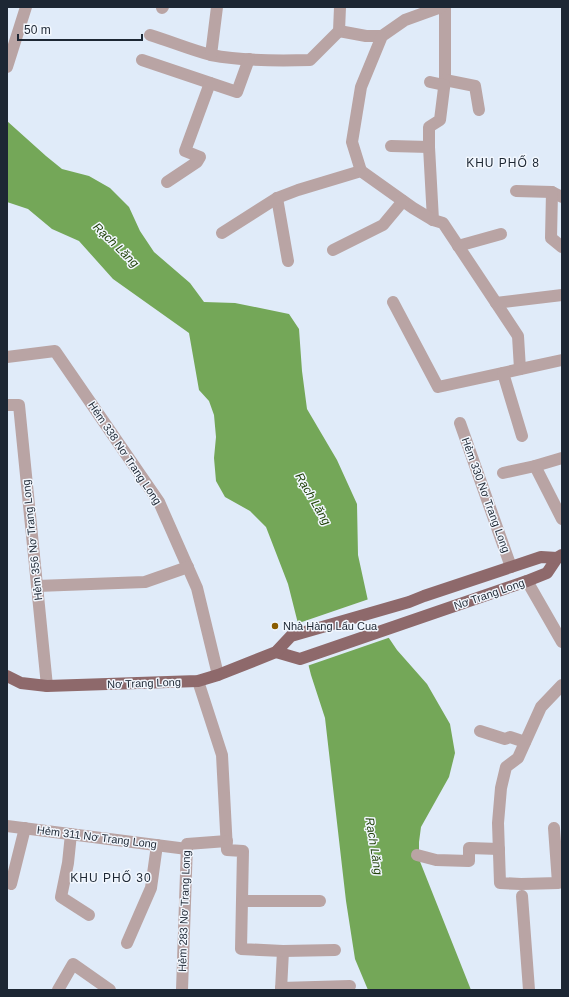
<svg xmlns="http://www.w3.org/2000/svg" width="569" height="997" viewBox="0 0 569 997" font-family="Arial,sans-serif">
<rect width="100%" height="100%" fill="#e0ebf9"/>
<!-- water -->
<polygon fill="#74a758" points="7,121 46,156 62,169 89,176 110,188 129,207 140,231 154,252 190,283 204,302 235,303 289,314 299,329 302,371 307,409 337,460 357,504 358,555 370,610 397,650 427,684 450,724 455,753 449,777 421,827 419,842 419,859 471,990 368,990 355,959 346,901 325,718 311,675 288,584 266,527 250,511 225,497 216,481 214,458 216,437 214,415 209,401 199,390 189,333 113,279 79,241 52,229 28,209 7,202"/>
<!-- pier -->
<polygon fill="#e0ebf9" points="369,599 372,610 391,637 307,666 296,624"/>
<g fill="none" stroke-linecap="round" stroke-linejoin="round">
<!-- minor -->
<g stroke="#b9a4a4" stroke-width="12">
<polyline points="445,7 445,80 440,120 429,127 429,147 433,220 443,223 518,336 520,369"/>
<polyline points="162,8 163,7"/>
<polyline points="339,31 366,36 382,36"/>
<path d="M 150,35 C 170,41 191,50 211,55 C 242,61 279,61 310,60 L 339,31 L 340,7"/>
<polyline points="211,55 217,7"/>
<polyline points="142,60 237,92 249,59"/>
<polyline points="7,67 26,7"/>
<polyline points="445,80 475,86 479,110"/>
<polyline points="430,82 444,85"/>
<polyline points="391,146 429,147"/>
<polyline points="361,171 352,142 361,87 382,36 405,20 441,7"/>
<polyline points="167,182 197,162 200,157 185,151 210,83"/>
<polyline points="516,191 552,192 562,197"/>
<polyline points="552,192 551,238 562,247"/>
<polyline points="277,198 288,261"/>
<polyline points="222,233 277,198 298,190 361,171 413,208 433,220"/>
<polyline points="458,246 501,234"/>
<polyline points="333,250 383,225 403,201"/>
<polyline points="393,302 438,387 562,360"/>
<polyline points="496,303 562,295"/>
<polyline points="7,357 55,351 159,502 197,588 218,675"/>
<polyline points="503,373 522,436"/>
<polyline points="7,405 19,405 47,686"/>
<polyline points="460,423 511,567"/>
<polyline points="535,466 562,519"/>
<polyline points="503,473 535,466 562,458"/>
<polyline points="527,581 562,642"/>
<polyline points="37,586 145,582 188,567"/>
<polyline points="198,681 222,755 227,850 243,851 241,949 283,951 281,990"/>
<polyline points="480,731 505,739 510,737 525,742"/>
<polyline points="7,826 187,849"/>
<polyline points="554,828 558,883 521,884 500,883 498,823 501,788 506,767 518,758 541,707 562,685"/>
<polyline points="71,834 68,863 61,897 89,915"/>
<polyline points="417,855 436,860 469,861 469,848 499,849"/>
<polyline points="11,884 25,828"/>
<polyline points="522,896 529,990"/>
<polyline points="243,901 320,901"/>
<polyline points="127,943 151,888 157,845"/>
<polyline points="283,951 335,950"/>
<polyline points="281,988 350,986"/>
<polyline points="58,990 73,964 110,990"/>
<polyline points="182,990 187,844 227,841"/>
</g>
<!-- major -->
<g stroke="#8e696b" stroke-width="12">
<polyline points="276,652 300,659 527,581 547,573 557,558 562,555"/>
<polyline points="7,676 21,683 47,686 198,681 218,675 276,652 291,636 409,602 424,596 541,557 557,558"/>
</g>
</g>
<!-- markers -->
<circle fill="#8a5c00" stroke="#f2f7fe" stroke-width="1.5" cx="275" cy="626" r="4"/>
<g text-anchor="middle" stroke-width="3" stroke-linejoin="round" paint-order="stroke">
<!-- street labels -->
<g font-size="11" fill="#1d2734" stroke="#f2f7fe">
<text transform="translate(125 453) rotate(56)" y="4">Hẻm 338 Nơ Trang Long</text>
<text transform="translate(486 495) rotate(70)" y="4">Hẻm 330 Nơ Trang Long</text>
<text transform="translate(32 540) rotate(-96)" y="4">Hẻm 356 Nơ Trang Long</text>
<text transform="translate(489 594) rotate(-19)" y="4">Nơ Trang Long</text>
<text transform="translate(144 683) rotate(-2)" y="4">Nơ Trang Long</text>
<text transform="translate(97 837) rotate(7)" y="4">Hẻm 311 Nơ Trang Long</text>
<text transform="translate(184 911) rotate(-88)" y="4">Hẻm 283 Nơ Trang Long</text>
</g>
<!-- poi labels -->
<g font-size="11" fill="#1d2734" stroke="#f2f7fe" text-anchor="start">
<text x="283" y="630">Nhà Hàng Lẩu Cua</text>
</g>
<!-- neighbourhood labels -->
<g font-size="12" letter-spacing="1" fill="#1d2734" stroke="#f2f7fe">
<text x="503" y="167">KHU PHỐ 8</text>
<text x="111" y="882">KHU PHỐ 30</text>
</g>
<!-- water labels -->
<g font-size="12" font-style="italic" fill="#214209" stroke="#f2f7fe">
<text transform="translate(116 245) rotate(44)" y="4">Rạch Lăng</text>
<text transform="translate(313 499) rotate(60)" y="4">Rạch Lăng</text>
<text transform="translate(374 846) rotate(81)" y="4">Rạch Lăng</text>
</g>
</g>
<!-- border -->
<rect width="569" height="997" fill="none" stroke="#1d2734" stroke-width="16"/>
<!-- scale -->
<path d="M18 34v6h124v-6" fill="none" stroke="#1d2734" stroke-width="2"/>
<text x="24" y="34" font-size="12" fill="#1d2734" stroke="#f2f7fe" stroke-width="3" paint-order="stroke">50 m</text>
</svg>
